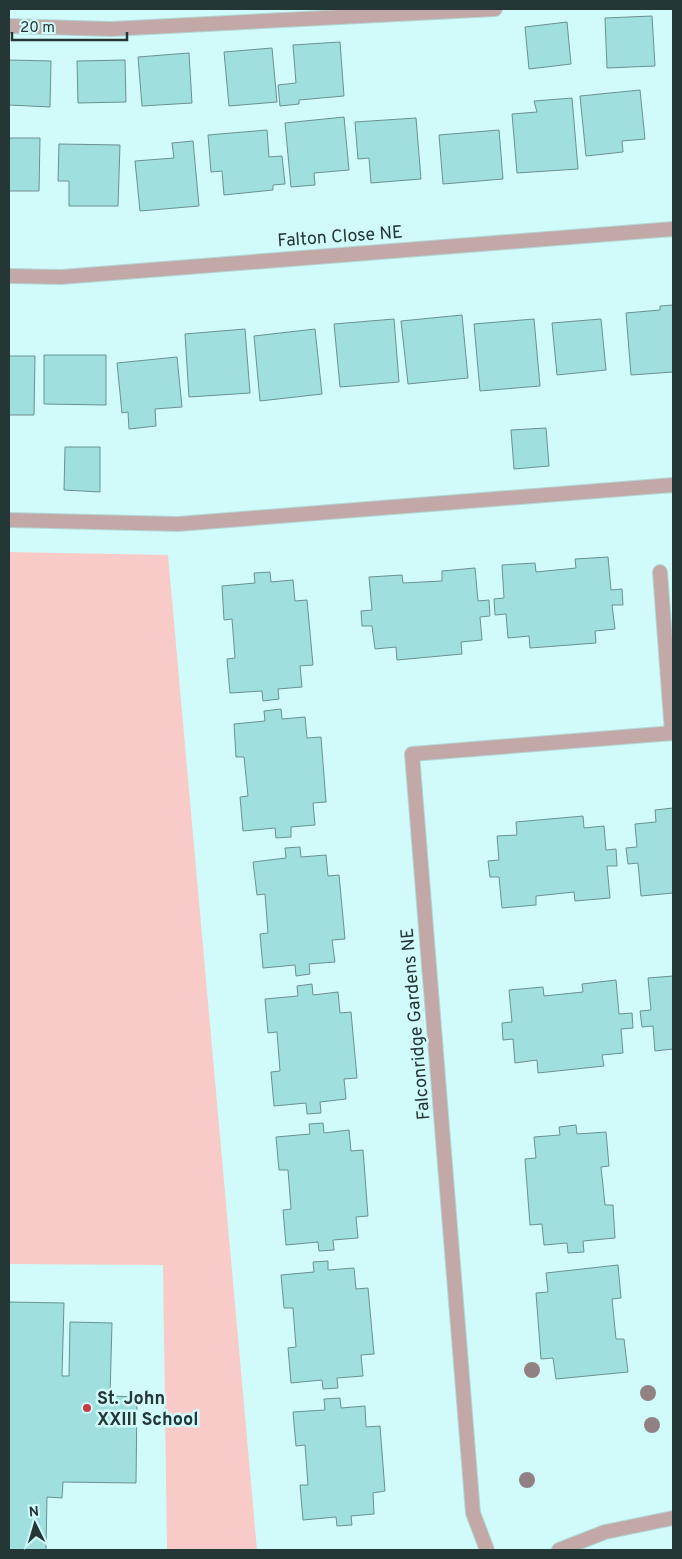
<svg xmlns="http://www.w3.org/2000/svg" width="682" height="1559" viewBox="0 0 682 1559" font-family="Overpass,sans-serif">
<rect width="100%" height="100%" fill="#d1fbfa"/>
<!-- green -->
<polygon fill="#f8cbc8" points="9,552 168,555 257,1550 167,1550 163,1265 9,1264"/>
<!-- building -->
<g fill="#9fe0de" stroke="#6a9190">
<polygon points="652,16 655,66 607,68 605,18"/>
<polygon points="567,22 571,64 529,69 525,27"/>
<polygon points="340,42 344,96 299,100 299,104 280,106 278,85 296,83 293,45"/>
<polygon points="272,48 277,102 229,106 224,52"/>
<polygon points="189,53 192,103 142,106 138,57"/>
<polygon points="9,60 51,61 50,107 9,105"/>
<polygon points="125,60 126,102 78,103 77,61"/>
<polygon points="640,90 645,139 622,141 623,152 586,156 580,96"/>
<polygon points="572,98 578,169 517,173 512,114 537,112 534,101"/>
<polygon points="344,117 349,170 314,173 315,185 291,187 285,123"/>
<polygon points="416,118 421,179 371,183 369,158 358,159 355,122"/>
<polygon points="267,130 269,157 282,156 285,184 273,185 273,190 224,195 222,171 211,172 208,135"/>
<polygon points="499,130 503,179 443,184 439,135"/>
<polygon points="9,138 40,138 39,191 9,191"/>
<polygon points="193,141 199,206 140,211 135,161 174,158 172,143"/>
<polygon points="59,144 120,145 118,206 69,206 69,181 58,181"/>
<polygon points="673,305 673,372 631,375 626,313 660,310 660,306"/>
<polygon points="462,315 468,378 408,384 401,321"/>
<polygon points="394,319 399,382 340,387 334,324"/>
<polygon points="534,319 540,386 480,391 474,324"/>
<polygon points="601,319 606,370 557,375 552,323"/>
<polygon points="245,329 250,393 189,397 185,334"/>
<polygon points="315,329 322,394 260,401 254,336"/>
<polygon points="44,355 106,355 106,405 44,404"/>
<polygon points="9,356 35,356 34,415 9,415"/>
<polygon points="177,357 182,407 155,409 156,426 129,429 128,412 122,413 117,363"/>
<polygon points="546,428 549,466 514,469 511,430"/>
<polygon points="65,447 100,447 100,492 64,490"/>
<polygon points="608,557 611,590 622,589 623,605 612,605 615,629 595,631 596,643 530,648 529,636 508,638 506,614 495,615 494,599 504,598 502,565 535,563 536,572 576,568 575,559"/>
<polygon points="475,568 478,601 489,600 490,616 480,617 482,640 461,642 462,654 397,660 396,647 375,649 372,626 362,626 361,611 372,610 369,577 402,575 403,583 442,581 442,571"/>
<polygon points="270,572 271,582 293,580 295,601 307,600 313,665 300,666 302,687 278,689 279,699 263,701 262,691 230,693 227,659 235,658 232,619 224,620 222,586 255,583 254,573"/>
<polygon points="281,709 282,719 305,717 307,738 321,737 326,802 313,803 315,825 291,827 291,837 276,838 275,828 243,831 240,797 248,796 244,757 236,757 234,724 265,721 264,711"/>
<polygon points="673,808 673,893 641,896 638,863 628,864 626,848 637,847 635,824 656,822 655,810"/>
<polygon points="583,816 584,828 604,826 606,850 616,849 617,866 607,866 610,898 575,901 574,892 536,896 536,905 502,908 499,877 490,877 488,861 499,860 497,836 517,835 516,822"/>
<polygon points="300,847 301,857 326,855 328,876 339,875 345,939 332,940 335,962 309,964 310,974 296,976 295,965 263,968 260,934 268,933 265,894 257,895 253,862 286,858 285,848"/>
<polygon points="673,976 673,1049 655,1051 653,1026 642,1027 640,1011 651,1010 648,978"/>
<polygon points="616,980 619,1014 632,1013 633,1028 621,1029 623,1053 602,1055 604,1066 538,1073 537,1060 515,1063 513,1039 503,1040 502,1023 512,1022 509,990 543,987 544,996 583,992 582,984"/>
<polygon points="312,984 313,995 338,992 340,1013 351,1012 357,1078 344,1079 346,1099 320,1102 321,1113 307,1114 306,1103 274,1106 271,1072 280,1071 277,1032 268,1033 265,999 298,996 297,986"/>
<polygon points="323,1123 324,1133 349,1130 351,1151 363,1150 368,1216 356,1217 358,1238 333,1240 334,1250 319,1251 318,1242 286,1245 283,1210 291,1209 288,1170 279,1170 276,1137 310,1134 309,1124"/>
<polygon points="576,1125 577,1134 606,1132 609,1166 601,1167 605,1205 613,1205 615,1238 583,1241 584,1252 568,1253 567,1243 544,1245 542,1224 530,1225 525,1159 536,1158 534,1137 560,1135 559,1127"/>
<polygon points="328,1261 328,1270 354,1268 356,1289 368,1288 374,1354 361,1355 363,1376 337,1378 338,1388 323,1389 322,1380 291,1383 288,1348 296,1347 293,1308 284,1308 281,1275 314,1272 313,1262"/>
<polygon points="618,1265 621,1298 612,1299 616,1339 624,1339 628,1372 556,1379 553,1358 541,1359 536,1293 548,1292 546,1273"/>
<polygon points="9,1302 64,1303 62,1376 69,1376 70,1322 112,1323 110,1396 137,1397 136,1483 63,1482 62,1498 47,1497 46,1550 9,1550"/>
<polygon points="340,1398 341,1408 365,1406 366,1427 380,1426 385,1491 373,1493 374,1514 351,1516 352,1525 337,1526 336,1517 303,1520 300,1485 308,1485 305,1445 296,1446 293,1412 325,1410 324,1399"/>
</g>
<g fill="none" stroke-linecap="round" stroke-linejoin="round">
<defs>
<g id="service">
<polyline points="9,26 111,29 495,9"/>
<polyline points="9,520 178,524 673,485"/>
<polyline points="660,572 672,733"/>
<polyline points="487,1550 473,1513 412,754 673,733"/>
</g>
<polyline id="minor" points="9,276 61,277 673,229"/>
<polyline id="tertiary" points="559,1550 605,1532 673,1518"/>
</defs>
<!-- service casing -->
<use href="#service" stroke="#b2d8d7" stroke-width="16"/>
<!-- minor casing -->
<use href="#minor" stroke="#b2d8d7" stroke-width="16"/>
<!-- tertiary casing -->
<use href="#tertiary" stroke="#b2d8d7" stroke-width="16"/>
<!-- service -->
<use href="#service" stroke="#c2a9a8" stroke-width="14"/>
<!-- minor -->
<use href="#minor" stroke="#c2a9a8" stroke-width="14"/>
<!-- tertiary -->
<use href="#tertiary" stroke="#c2a9a8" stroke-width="14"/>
</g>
<!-- trees -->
<g fill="#928182">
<circle cx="532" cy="1370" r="8"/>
<circle cx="648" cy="1393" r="8"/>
<circle cx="652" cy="1425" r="8"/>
<circle cx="527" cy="1480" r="8"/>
</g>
<!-- markers -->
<circle fill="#ca3a42" stroke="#d1fbfa" stroke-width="2" cx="87" cy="1408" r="5"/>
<g text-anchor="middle" stroke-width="5" stroke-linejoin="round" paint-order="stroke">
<!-- street labels -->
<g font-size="18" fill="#253636" stroke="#d1fbfa">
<text transform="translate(340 236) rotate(-4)" y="6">Falton Close NE</text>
<text transform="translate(415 1024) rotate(-95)" y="6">Falconridge Gardens NE</text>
</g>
<!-- poi labels -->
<g font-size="18" font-weight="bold" fill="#253636" stroke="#d1fbfa" text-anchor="start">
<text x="97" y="1404">St. John<tspan x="97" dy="21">XXIII School</tspan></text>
</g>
</g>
<!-- border -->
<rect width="682" height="1559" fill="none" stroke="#253636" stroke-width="20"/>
<!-- north arrow -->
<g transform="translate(35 1524) rotate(355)" stroke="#d1fbfa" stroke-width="4" paint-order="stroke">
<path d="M0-4L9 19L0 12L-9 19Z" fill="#253636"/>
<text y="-8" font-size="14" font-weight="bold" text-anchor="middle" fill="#253636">N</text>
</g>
<!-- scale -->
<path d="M12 32v8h115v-8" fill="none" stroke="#253636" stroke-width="2.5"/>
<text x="20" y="32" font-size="15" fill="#253636" stroke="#d1fbfa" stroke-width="4" paint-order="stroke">20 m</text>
</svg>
